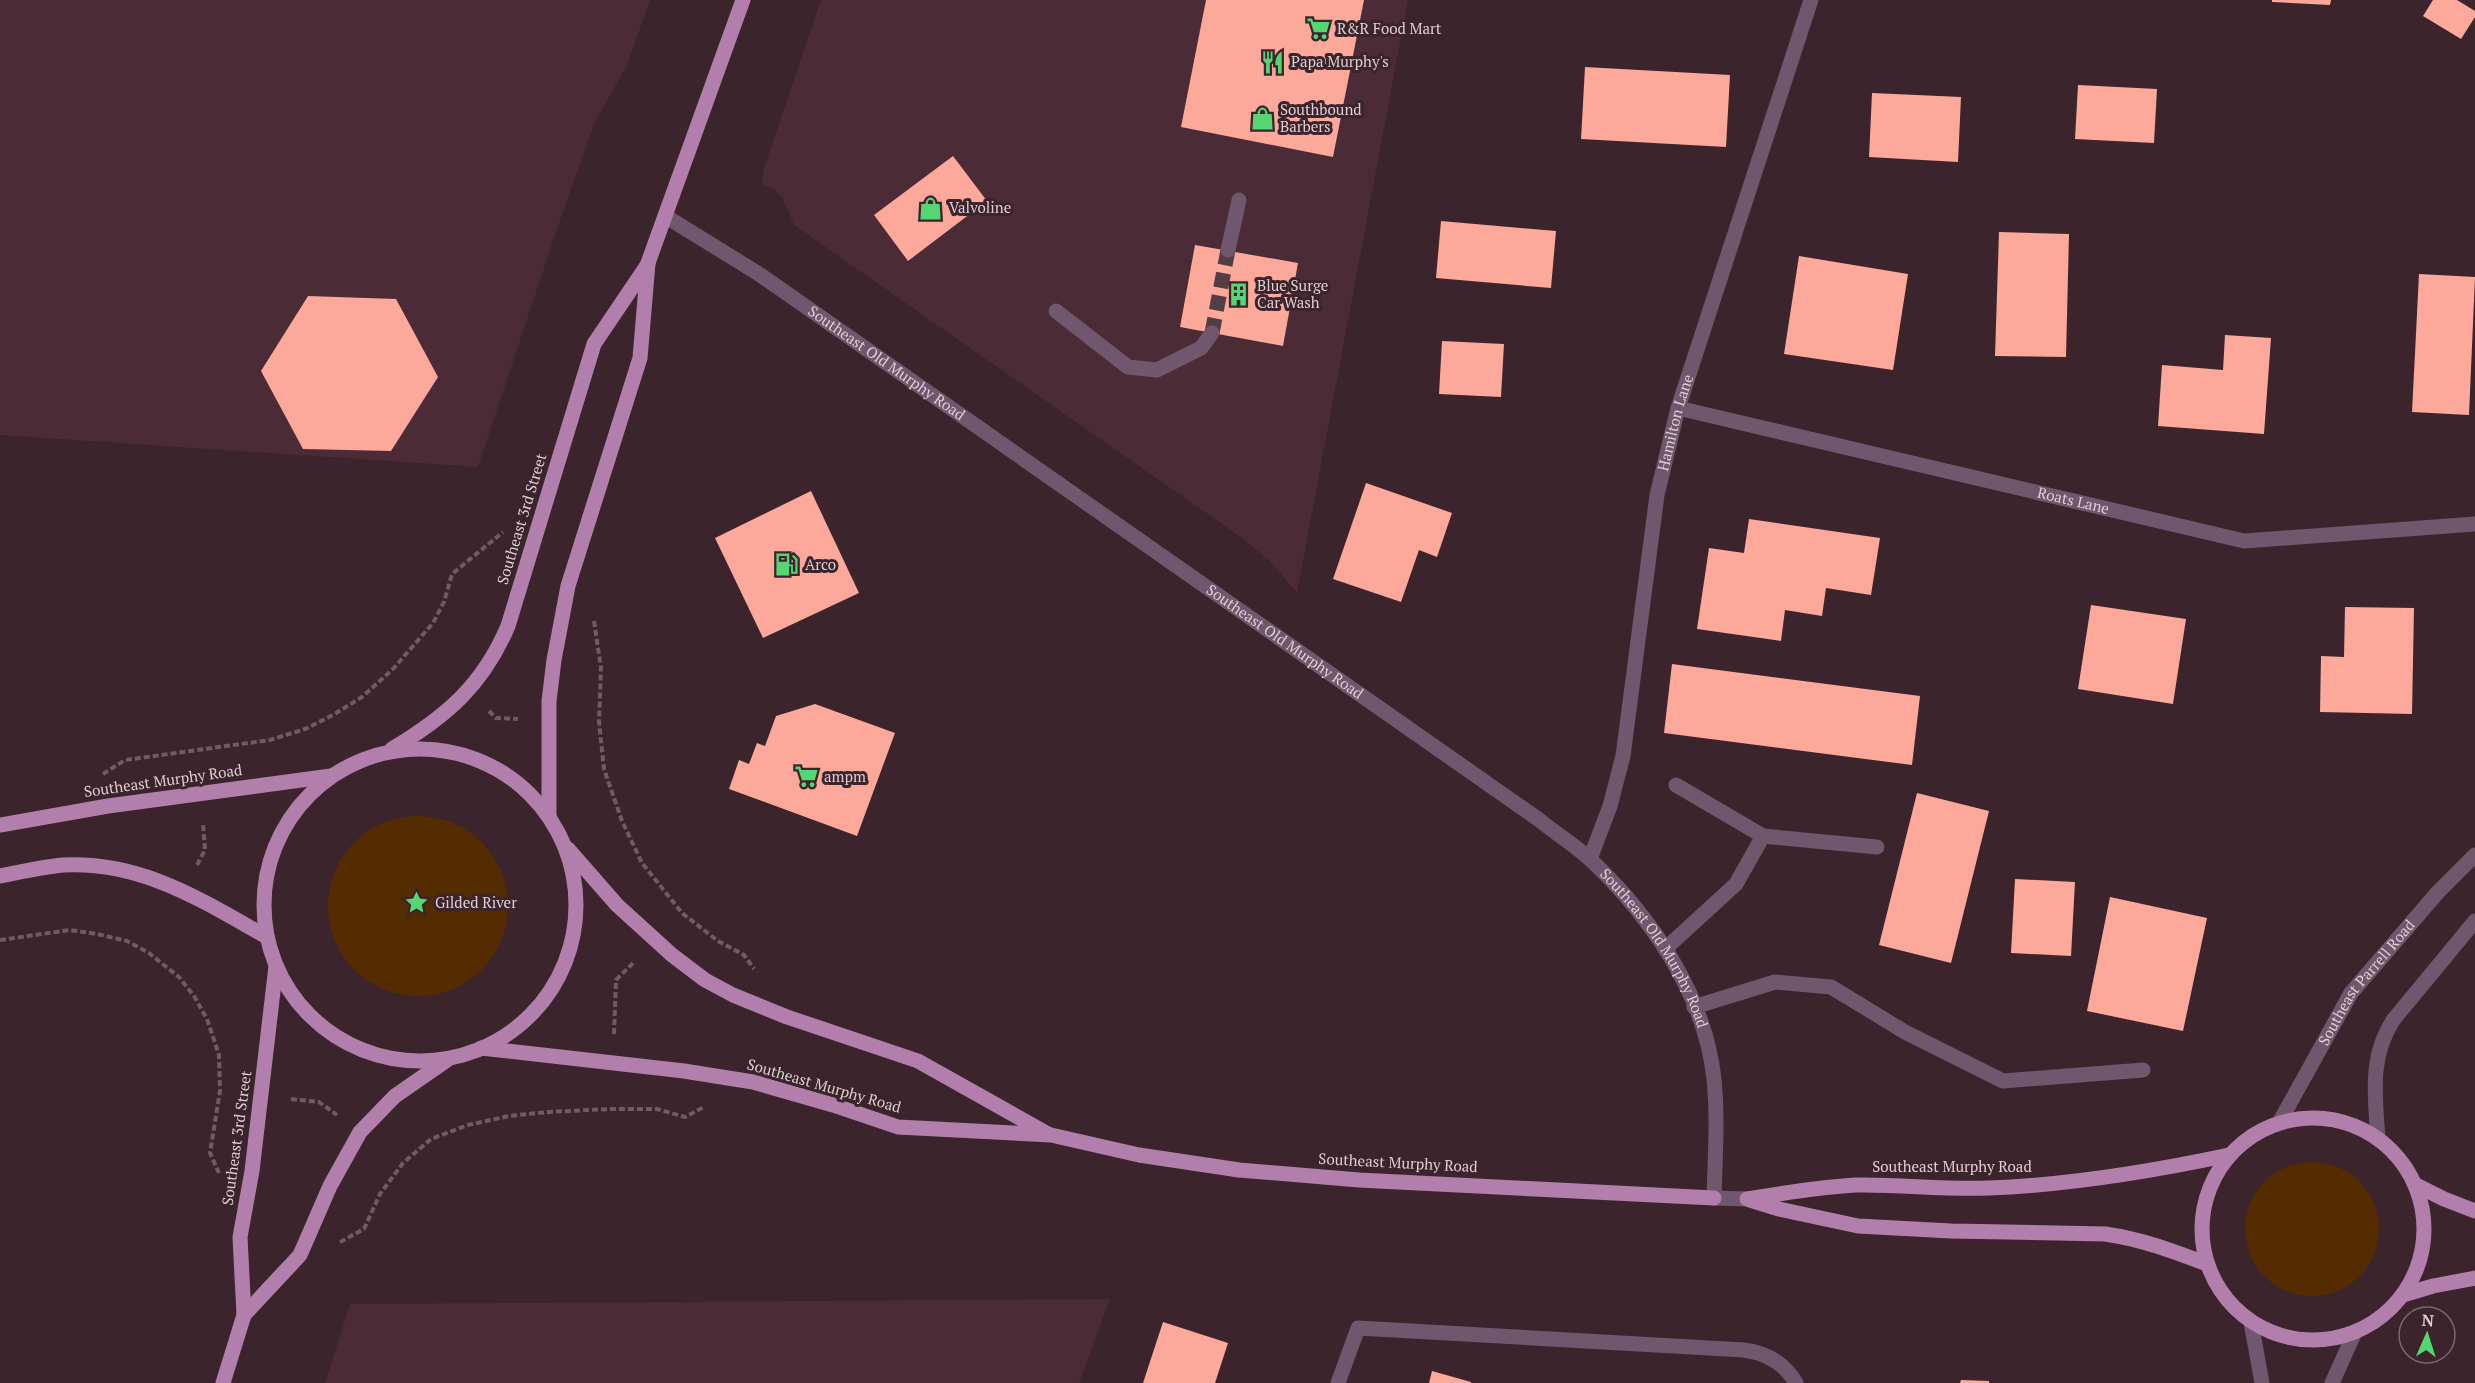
<svg xmlns="http://www.w3.org/2000/svg" width="2475" height="1383" viewBox="0 0 2475 1383" font-family="'PT Serif',serif">
<rect width="100%" height="100%" fill="#3c242c"/>
<!-- built -->
<g fill="#4b2b35">
<polygon points="0,0 650,0 627,65 594,124 558,226 478,467 0,435"/>
<polygon points="821,0 1408,0 1297,593 1270,561 1242,538 794,225 782,197 774,189 762,184 764,168"/>
<polygon points="1110,1299 1079,1383 325,1383 350,1304"/>
</g>
<!-- green -->
<g fill="#552b00">
<circle cx="418" cy="906" r="90"/>
<circle cx="2312" cy="1229" r="67"/>
</g>
<!-- building -->
<g fill="#fca89a">
<polygon points="1206,0 1364,0 1333,157 1181,127"/>
<polygon points="2272,0 2331,0 2330,5 2272,2"/>
<polygon points="2433,0 2457,0 2475,11 2475,17 2461,39 2423,16"/>
<polygon points="1585,67 1730,75 1726,147 1581,139"/>
<polygon points="2078,85 2157,89 2154,143 2075,139"/>
<polygon points="1872,93 1961,97 1958,162 1869,157"/>
<polygon points="953,156 987,201 908,261 874,215"/>
<polygon points="1441,221 1556,231 1551,288 1436,278"/>
<polygon points="1999,232 2069,234 2066,357 1995,356"/>
<polygon points="1195,245 1298,263 1283,346 1180,327"/>
<polygon points="1799,256 1908,274 1893,370 1784,354"/>
<polygon points="2419,274 2475,277 2469,415 2412,412"/>
<polygon points="308,296 396,299 438,377 391,451 303,449 261,371"/>
<polygon points="2225,335 2271,338 2264,434 2158,426 2162,365 2223,370"/>
<polygon points="1442,341 1504,344 1501,397 1439,394"/>
<polygon points="1366,483 1452,513 1437,557 1419,550 1401,602 1333,579"/>
<polygon points="811,491 859,593 763,638 715,538"/>
<polygon points="1749,519 1880,538 1871,595 1826,588 1822,616 1785,610 1781,641 1697,629 1709,548 1744,553"/>
<polygon points="2091,605 2186,619 2173,704 2078,689"/>
<polygon points="2345,607 2414,608 2412,714 2320,712 2321,656 2344,657"/>
<polygon points="1672,664 1920,696 1912,765 1664,733"/>
<polygon points="815,704 895,733 857,836 729,789 739,760 749,764 757,743 765,746 776,716"/>
<polygon points="1917,793 1989,811 1951,963 1879,945"/>
<polygon points="2015,879 2075,882 2071,956 2011,953"/>
<polygon points="2110,897 2207,918 2183,1031 2087,1011"/>
<polygon points="1163,1322 1228,1343 1215,1383 1143,1383"/>
<polygon points="1432,1371 1471,1382 1471,1383 1429,1383"/>
<polygon points="1961,1380 1989,1381 1989,1383 1960,1383"/>
</g>
<g fill="none" stroke-linecap="round" stroke-linejoin="round">
<!-- minor-tunnel -->
<polyline stroke="#543e45" stroke-width="15" stroke-dasharray="15 8" stroke-linecap="butt" points="1212,333 1228,250"/>
<!-- path -->
<g stroke="#715b62" stroke-width="4" stroke-dasharray="6 3" stroke-linecap="butt">
<polyline points="594,621 601,668 599,722 604,769 622,821 642,863 682,913 718,941 744,955 754,969"/>
<polyline points="489,711 496,718 518,719"/>
<polyline points="103,774 125,760 270,740 305,729 333,715 362,697 393,669 433,623 444,602 452,574 503,532"/>
<polyline points="197,865 205,850 203,823"/>
<polyline points="0,940 70,930 97,934 127,941 149,953 179,977 194,996 207,1019 219,1055 220,1091 210,1153 219,1173"/>
<polyline points="614,1034 616,980 634,962"/>
<polyline points="291,1099 319,1102 337,1115"/>
<polyline points="340,1242 364,1229 380,1194 403,1163 431,1139 468,1125 509,1116 548,1112 610,1109 657,1109 685,1117 704,1107"/>
</g>
<!-- minor -->
<g stroke="#70576d" stroke-width="15">
<path id="s1" d="M 665,216 L 759,274 L 1538,819 C 1555,833 1575,845 1592,861 C 1652,918 1705,995 1714,1079 C 1718,1119 1715,1158 1714,1198 L 1747,1199"/>
<polyline points="1228,250 1239,200"/>
<polyline points="1056,311 1128,367 1157,370 1201,348 1212,333"/>
<path id="s2" d="M 1678,408 L 2244,541 L 2475,524"/>
<polyline points="1676,785 1763,836 1877,847"/>
<path id="s3" d="M 1590,859 L 1610,806 L 1623,756 L 1657,495 L 1678,408 L 1811,0"/>
<polyline points="1665,949 1736,884 1763,836"/>
<polyline points="1694,1007 1775,982 1831,987 1905,1032 2003,1081 2143,1070"/>
<path id="s4" d="M 2279,1123 L 2351,993 L 2438,892 L 2475,855"/>
<path d="M 2378,1138 C 2375,1096 2369,1056 2394,1019 L 2475,921"/>
<polyline points="2251,1322 2262,1383"/>
<path d="M 1338,1383 L 1358,1328 L 1744,1350 C 1766,1353 1784,1362 1796,1383"/>
<polyline points="2332,1383 2355,1332"/>
</g>
<!-- major -->
<g stroke="#b27fac" stroke-width="15">
<path d="M 392,749 C 447,716 483,685 508,626 L 594,344 L 648,264"/>
<circle cx="420" cy="905" r="156"/>
<polyline points="549,817 549,701 554,660 568,586 640,358 648,263 743,0"/>
<polyline points="0,825 108,806 331,776"/>
<polyline points="568,849 617,905 672,955 705,980 733,995 787,1017 918,1061 1048,1134"/>
<path d="M 0,876 C 20,872 42,867 63,865 C 142,861 201,900 267,937"/>
<polyline points="481,1048 684,1071 753,1082 833,1105 898,1127 1051,1135 1139,1155 1239,1170 1359,1180 1714,1198"/>
<circle cx="2313" cy="1229" r="111"/>
<polyline points="2416,1185 2444,1199 2475,1211"/>
<path d="M 1747,1199 C 1783,1193 1819,1187 1856,1185 C 1900,1184 1944,1190 1989,1188 C 2070,1185 2149,1172 2229,1155"/>
<path d="M 1750,1200 L 1779,1209 L 1858,1226 L 1951,1231 L 2105,1234 C 2141,1239 2173,1251 2207,1264"/>
<polyline points="2403,1295 2433,1286 2475,1278"/>
<polyline points="244,1315 300,1255 330,1186 360,1132 395,1096 447,1060"/>
<polyline points="223,1383 244,1315 240,1237 252,1171 276,966"/>
</g>
</g>
<!-- icons -->
<defs>
<symbol id="supermarket-bare" viewBox="-9 -9 18 18"><path d="M-6-5.5h2.5l.6 2H6L4.5 2H-2.5L-4.4-4H-6ZM-1.5 3.2a1.3 1.3 0 1 0 .1 0ZM3 3.2a1.3 1.3 0 1 0 .1 0Z" fill="#54d672" stroke="#3c242c" stroke-width="2.5" paint-order="stroke"/></symbol>
<symbol id="restaurant-bare" viewBox="-9 -9 18 18"><path d="M-5-6h1v4h1v-4h1v4h1v-4h1v5L-1.5 .5V6h-2V.5L-5-1ZM5-6V6H3V1.5H1.5Q1.5-4 5-6Z" fill="#54d672" stroke="#3c242c" stroke-width="2.5" paint-order="stroke"/></symbol>
<symbol id="shop-bare" viewBox="-9 -9 18 18"><path d="M-5-2.5h2.3a2.7 3.5 0 0 1 5.4 0H5L5.5 6h-11ZM-1.5-2.5h3a1.5 2.3 0 0 0-3 0Z" fill="#54d672" stroke="#3c242c" stroke-width="2.5" paint-order="stroke"/></symbol>
<symbol id="building-bare" viewBox="-9 -9 18 18"><path d="M-4-6H4V6H1V3H-1V6H-4ZM-2.5-4.3h1.7v1.8h-1.7ZM.8-4.3h1.7v1.8H.8ZM-2.5-1h1.7V.8h-1.7ZM.8-1h1.7V.8H.8Z" fill="#54d672" stroke="#3c242c" stroke-width="2.5" paint-order="stroke"/></symbol>
<symbol id="fuel-bare" viewBox="-9 -9 18 18"><path d="M-5.5-6h7V0h2V4h1.3V-2.5L3-4.5l.8-.8L6-3V5H2.5V1h-1V6h-7ZM-4.2-4.7v3.2H.2V-4.7Z" fill="#54d672" stroke="#3c242c" stroke-width="2.5" paint-order="stroke"/></symbol>
<symbol id="sight-bare" viewBox="-9 -9 18 18"><path d="M0-6L1.8-2.2L6-1.7L2.9 1.2L3.7 5.4L0 3.3L-3.7 5.4L-2.9 1.2L-6-1.7L-1.8-2.2Z" fill="#54d672" stroke="#3c242c" stroke-width="2.5" paint-order="stroke"/></symbol>
</defs>
<g fill-rule="evenodd">
<use href="#supermarket-bare" x="1302" y="12" width="33" height="33"/>
<use href="#restaurant-bare" x="1256" y="46" width="33" height="33"/>
<use href="#shop-bare" x="1246" y="102" width="33" height="33"/>
<use href="#shop-bare" x="914" y="192" width="33" height="33"/>
<use href="#building-bare" x="1222" y="278" width="33" height="33"/>
<use href="#fuel-bare" x="770" y="548" width="33" height="33"/>
<use href="#supermarket-bare" x="790" y="760" width="33" height="33"/>
<use href="#sight-bare" x="400" y="886" width="33" height="33"/>
</g>
<g text-anchor="middle" stroke-width="6" stroke-linejoin="round" paint-order="stroke">
<!-- poi labels -->
<g font-size="15" fill="#dfced2" stroke="#3c242c" text-anchor="start">
<text x="1337" y="34">R&amp;R Food Mart</text>
<text x="1291" y="67">Papa Murphy's</text>
<text x="1280" y="115">Southbound<tspan x="1280" dy="17">Barbers</tspan></text>
<text x="949" y="213">Valvoline</text>
<text x="1257" y="291">Blue Surge<tspan x="1257" dy="17">Car Wash</tspan></text>
<text x="805" y="570">Arco</text>
<text x="824" y="782">ampm</text>
<text x="435" y="908">Gilded River</text>
</g>
<!-- street labels -->
<g font-size="15" fill="#dfced2" stroke="#3c242c">
<text dy="5" stroke="none"><textPath href="#s1" startOffset="266">Southeast Old Murphy Road</textPath></text>
<text dy="5" stroke="none"><textPath href="#s3" startOffset="446">Hamilton Lane</textPath></text>
<text dy="5" stroke="none"><textPath href="#s2" startOffset="406">Roats Lane</textPath></text>
<text transform="translate(522 519) rotate(-73)" y="5">Southeast 3rd Street</text>
<text dy="5" stroke="none"><textPath href="#s1" startOffset="752">Southeast Old Murphy Road</textPath></text>
<text transform="translate(163 781) rotate(-8)" y="5">Southeast Murphy Road</text>
<text dy="5" stroke="none"><textPath href="#s1" startOffset="1238">Southeast Old Murphy Road</textPath></text>
<text dy="5" stroke="none"><textPath href="#s4" startOffset="166">Southeast Parrell Road</textPath></text>
<text transform="translate(824 1086) rotate(16)" y="5">Southeast Murphy Road</text>
<text transform="translate(237 1138) rotate(-82)" y="5">Southeast 3rd Street</text>
<text transform="translate(1398 1163) rotate(3)" y="5">Southeast Murphy Road</text>
<text x="1952" y="1172">Southeast Murphy Road</text>
</g>
</g>
<!-- north arrow -->
<g transform="translate(2427 1335) rotate(3)"><circle r="28" fill="#3c242c" stroke="#7d686e" stroke-width="1.5"/>
<path d="M0-4.5L10 22L0 15L-10 22Z" fill="#54d672"/>
<text y="-9" font-size="16" font-weight="bold" text-anchor="middle" fill="#dfced2">N</text>
</g>
</svg>
